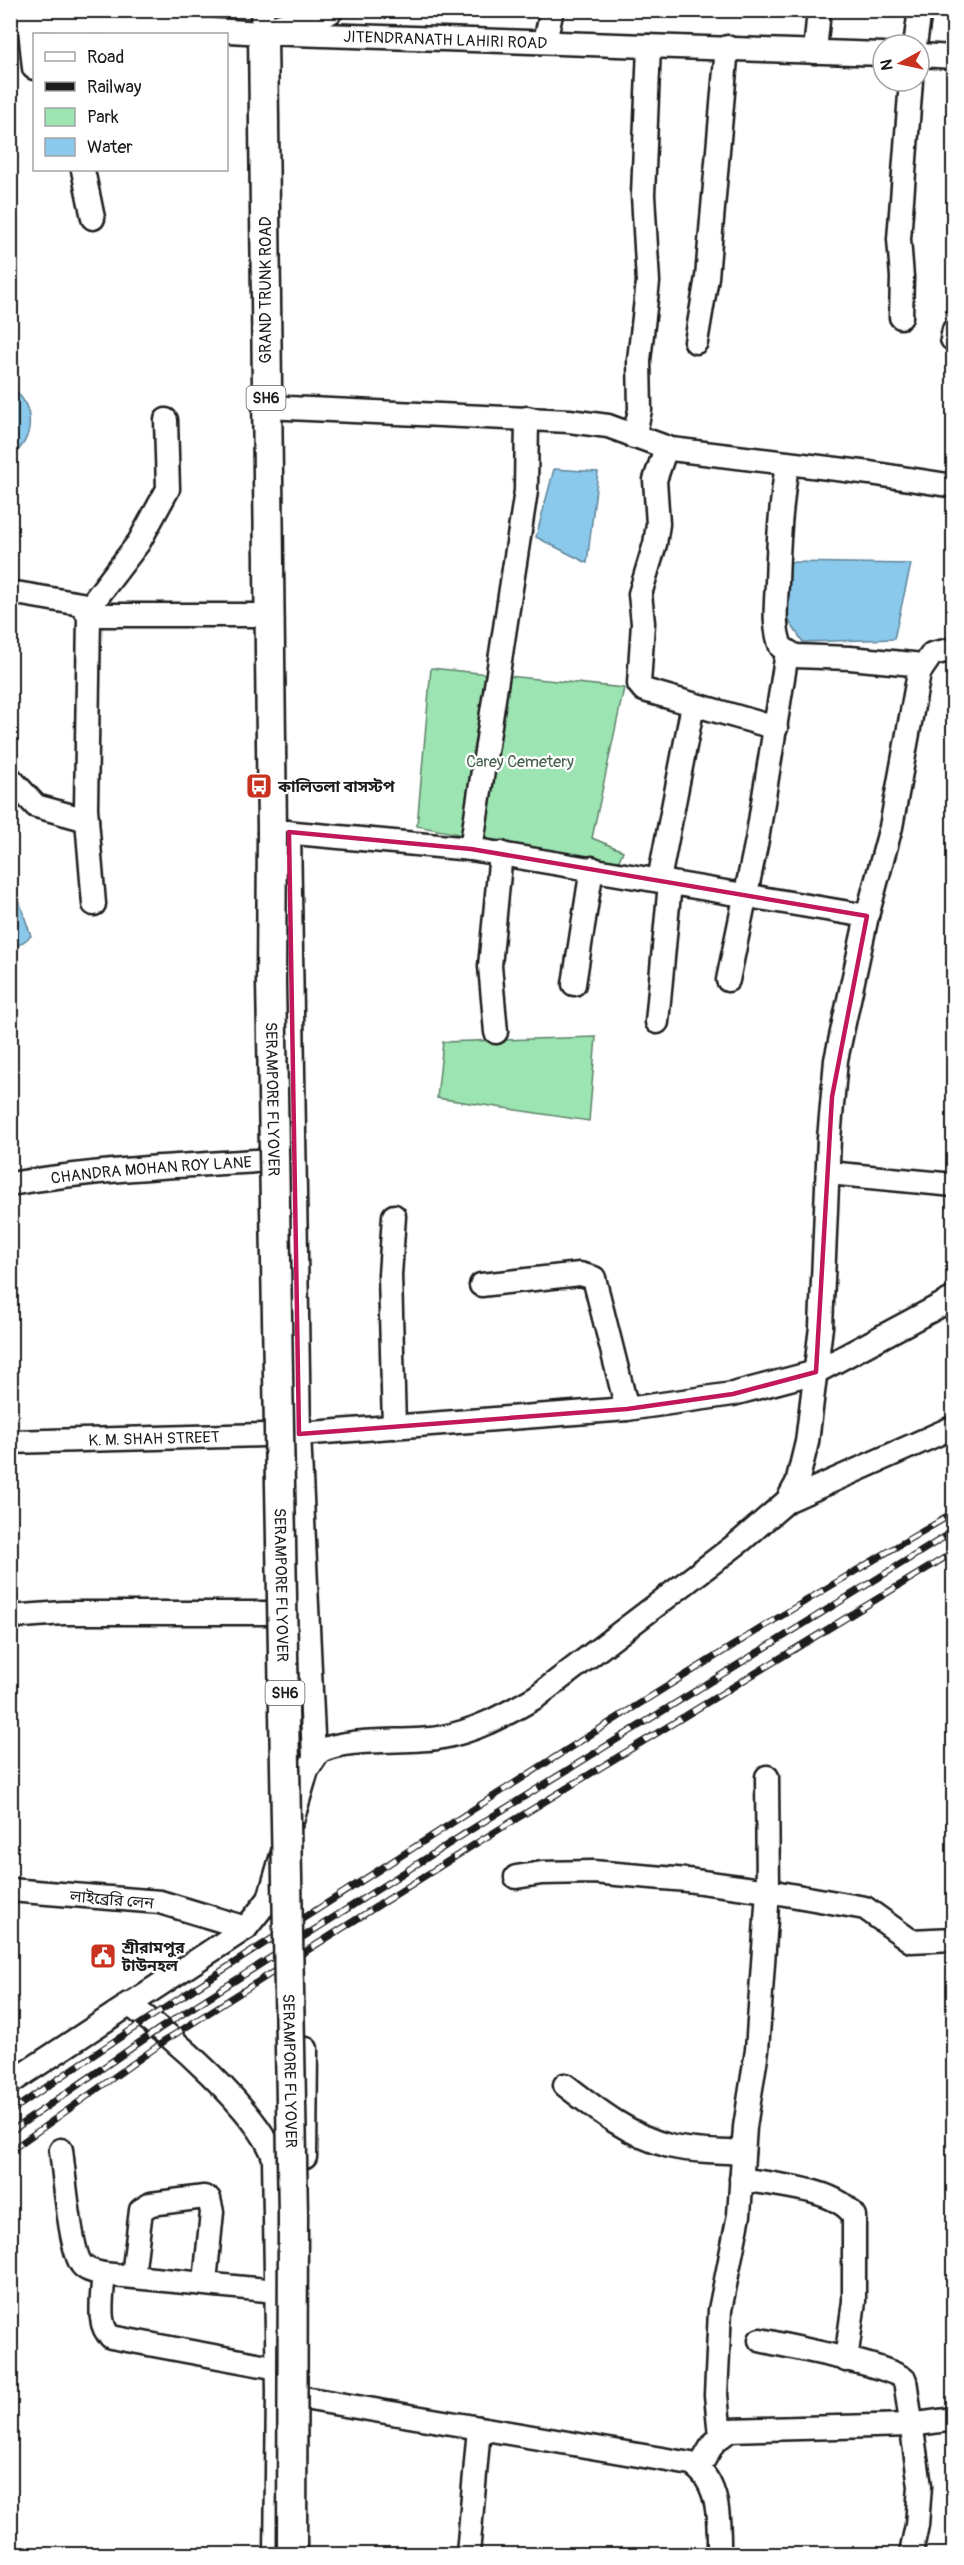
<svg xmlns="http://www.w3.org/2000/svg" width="964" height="2565" viewBox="0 0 964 2565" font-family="Pangolin,'Noto Sans Bengali',sans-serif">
<rect width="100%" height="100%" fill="#fff"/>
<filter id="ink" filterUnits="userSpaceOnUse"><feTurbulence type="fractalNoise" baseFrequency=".0167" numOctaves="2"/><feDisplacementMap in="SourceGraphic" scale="12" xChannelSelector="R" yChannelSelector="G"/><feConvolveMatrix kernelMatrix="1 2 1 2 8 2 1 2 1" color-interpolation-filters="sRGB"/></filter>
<g filter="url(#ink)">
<!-- green -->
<g fill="#9ce4b2" stroke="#5c8067" stroke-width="1.5">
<polygon points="431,668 624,688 592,838 623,851 617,865 417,826"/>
<polygon points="596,1037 589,1121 437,1098 443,1042"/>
</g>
<!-- water -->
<g fill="#8bc9ec" stroke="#5f8499" stroke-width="1.5">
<path d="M 11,387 C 35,404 36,440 11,456 Z"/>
<polygon points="554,469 598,472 587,563 536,537"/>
<polygon points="787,562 911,564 894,639 803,642 784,614"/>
<polygon points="11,895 17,895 31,936 11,951"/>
</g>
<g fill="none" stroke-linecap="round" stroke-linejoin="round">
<defs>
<g id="minor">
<polyline points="28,10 34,68"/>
<polyline points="262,10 263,33"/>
<path id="s1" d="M 10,18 L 263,33 L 883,54"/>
<polyline points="545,41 552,10"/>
<polyline points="915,45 920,10"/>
<polyline points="815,52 819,10"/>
<polyline points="919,55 954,57"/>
<polyline points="83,170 93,218"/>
<polyline points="901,317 902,277 899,239 911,81"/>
<polyline points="952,339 954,330"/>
<polyline points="696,342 707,277 727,47"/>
<polyline points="266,407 569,421 608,426 671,449 870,473 954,486"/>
<polyline points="634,437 640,410 639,360 648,282 643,195 649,46"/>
<polyline points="666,448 655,480 658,524 655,544 640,594 643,623 639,684 644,690 776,728"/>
<path d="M 787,464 C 781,504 778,543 777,583 C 776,605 773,626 781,647 L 795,656 L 850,658 L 923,665"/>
<polyline points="10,592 81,604 89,615 86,808 94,904"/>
<polyline points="87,610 139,542 168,489 166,420"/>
<polyline points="89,615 267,615"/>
<polyline points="10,778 36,806 87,820"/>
<polyline points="273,831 471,849 867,916"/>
<polyline points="289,832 299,1434 314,1756"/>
<polyline points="471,849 526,491 527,418"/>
<polyline points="659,880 693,705"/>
<polyline points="728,980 757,840 787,653"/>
<polyline points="574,984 592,868"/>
<polyline points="657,1022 670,883"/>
<polyline points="496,1032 490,966 501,853"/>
<polyline points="828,1173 954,1185"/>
<path id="s2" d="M 10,1184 C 103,1168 196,1165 289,1159"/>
<polyline points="394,1216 390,1275 394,1427"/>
<polyline points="481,1285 580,1274 594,1278 627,1409"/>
<path id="s3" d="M 10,1442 L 299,1434 L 627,1409 L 733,1394 L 816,1372 L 954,1298"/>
<polyline points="787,1501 954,1427"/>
<polyline points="10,1617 63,1613 297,1613"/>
<path d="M 292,1821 L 307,1770 L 319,1752 C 345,1737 406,1743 438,1738 C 474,1732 505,1715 536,1697 L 742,1540 L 787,1501 L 797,1483 L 807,1442 L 821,1327 L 829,1139 L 836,1060 L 867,916 L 891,827 L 919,673 L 932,654 L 954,649"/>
<polyline points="516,1877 542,1873 593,1872 687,1880 768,1891 865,1908 911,1941 954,1939"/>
<polyline points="10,1890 160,1902 246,1928"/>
<path d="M 128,2004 C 167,2031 261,2114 274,2158 L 278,2392 L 276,2554"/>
<polyline points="10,2083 246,1928 269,1899 282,1855"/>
<path d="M 565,2085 C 596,2109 630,2136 669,2146 C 693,2152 719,2151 743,2153"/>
<path d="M 61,2150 C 64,2171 70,2251 82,2265 C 87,2271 96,2272 103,2274 L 276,2291"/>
<polyline points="305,2157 306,2049"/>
<path d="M 741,2179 C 772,2185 837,2188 854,2216 L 854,2301 L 846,2360"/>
<path d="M 103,2274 C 104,2293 95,2324 111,2337 L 278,2368"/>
<polyline points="133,2276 141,2210 151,2204 204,2197 209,2199 212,2212 205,2282"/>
<path d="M 760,2340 C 785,2346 892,2365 905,2380 L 920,2486 L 917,2525 L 911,2554"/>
<path d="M 304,2398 L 691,2464 C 721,2481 719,2525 719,2554"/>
<polyline points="720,2436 716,2395 720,2310 739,2215 745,2127 757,2050 768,1891 767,1777"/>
<polyline points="699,2468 714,2442 730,2430 910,2425 954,2419"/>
<polyline points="468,2554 479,2428"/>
</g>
<polyline id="major" points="272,831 263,33 308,21 328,10"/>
</defs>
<!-- minor casing -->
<use href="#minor" stroke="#1c1c1c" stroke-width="27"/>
<!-- major casing -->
<use href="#major" stroke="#1c1c1c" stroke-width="33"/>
<!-- minor -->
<use href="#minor" stroke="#fff" stroke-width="22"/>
<!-- major -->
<use href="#major" stroke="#fff" stroke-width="28"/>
<defs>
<g id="rail">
<path d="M 10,2112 C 141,2021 276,1936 410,1850 C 589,1735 769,1620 954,1513"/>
<polyline points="10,2132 159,2029 472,1829 954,1531"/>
<polyline points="10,2151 169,2038 480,1841 954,1552"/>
</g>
</defs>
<!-- rail casing -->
<use href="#rail" stroke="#1c1c1c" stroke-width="7"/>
<!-- rail -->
<use href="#rail" stroke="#fff" stroke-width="4.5" stroke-dasharray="14" stroke-linecap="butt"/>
<defs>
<g id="major-bridge">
<path id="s4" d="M 272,831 L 271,981 L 293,2215 L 292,2554"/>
</g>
</defs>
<!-- major-bridge casing -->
<use href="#major-bridge" stroke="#1c1c1c" stroke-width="33" stroke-linecap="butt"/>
<!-- major-bridge -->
<use href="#major-bridge" stroke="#fff" stroke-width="28"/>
</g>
</g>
<!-- marked area -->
<path fill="none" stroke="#c2185b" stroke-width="4.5" stroke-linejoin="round" d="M 289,832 L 471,849 L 867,916 L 832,1097 L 816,1372 L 733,1394 L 627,1409 L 299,1434 Z"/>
<!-- icons -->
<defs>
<symbol id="bus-square" viewBox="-11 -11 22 22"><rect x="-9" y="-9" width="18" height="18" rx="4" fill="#c8321e" stroke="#fff"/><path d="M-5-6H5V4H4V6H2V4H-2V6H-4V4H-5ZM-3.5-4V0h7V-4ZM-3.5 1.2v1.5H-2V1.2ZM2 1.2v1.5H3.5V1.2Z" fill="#fff"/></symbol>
<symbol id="civic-square" viewBox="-11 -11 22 22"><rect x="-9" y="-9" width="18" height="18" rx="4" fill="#c8321e" stroke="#fff"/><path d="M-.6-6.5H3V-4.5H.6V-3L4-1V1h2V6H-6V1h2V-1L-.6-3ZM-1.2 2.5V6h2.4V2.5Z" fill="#fff"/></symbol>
</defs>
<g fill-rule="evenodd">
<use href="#bus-square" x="244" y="771" width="30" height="30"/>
<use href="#civic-square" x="88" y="1941" width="30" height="30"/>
</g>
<g text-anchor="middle" stroke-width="4.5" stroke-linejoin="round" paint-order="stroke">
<!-- shield labels -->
<g fill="#fff" stroke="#606060" stroke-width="1.5">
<rect x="246.5" y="386" width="39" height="24" rx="4.5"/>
<rect x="265.5" y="1681" width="39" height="24" rx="4.5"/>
</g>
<g font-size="15" font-weight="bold" fill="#1c1c1c">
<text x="266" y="403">SH6</text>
<text x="285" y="1698">SH6</text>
</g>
<!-- street labels -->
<g font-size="16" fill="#1c1c1c" stroke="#fff">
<text dy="6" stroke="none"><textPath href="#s1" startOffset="436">JITENDRANATH LAHIRI ROAD</textPath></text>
<text transform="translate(265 290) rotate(-90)" y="6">GRAND TRUNK ROAD</text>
<text dy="6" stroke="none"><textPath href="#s4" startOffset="268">SERAMPORE FLYOVER</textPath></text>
<text dy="6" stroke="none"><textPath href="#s2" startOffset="142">CHANDRA MOHAN ROY LANE</textPath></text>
<text dy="6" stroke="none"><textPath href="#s3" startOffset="144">K. M. SHAH STREET</textPath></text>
<text dy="6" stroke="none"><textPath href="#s4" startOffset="754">SERAMPORE FLYOVER</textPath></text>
<text transform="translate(112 1899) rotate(5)" y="6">লাইব্রেরি লেন</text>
<text dy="6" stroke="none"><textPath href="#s4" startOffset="1240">SERAMPORE FLYOVER</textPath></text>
</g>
<!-- park labels -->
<g font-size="16" fill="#496250" stroke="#fff">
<text x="520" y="767">Carey Cemetery</text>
</g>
<!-- poi labels -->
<g font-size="16" font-weight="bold" fill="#1c1c1c" stroke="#fff" text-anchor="start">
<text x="278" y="792">কালিতলা বাসস্টপ</text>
<text x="122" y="1953">শ্রীরামপুর<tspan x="122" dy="18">টাউনহল</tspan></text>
</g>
</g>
<!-- margin -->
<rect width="964" height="2565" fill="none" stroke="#fff" stroke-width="36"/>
<rect x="18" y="18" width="928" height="2529" fill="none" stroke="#1c1c1c" stroke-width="2" filter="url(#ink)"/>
<!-- legend -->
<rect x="33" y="33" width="195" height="138" fill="#ffffff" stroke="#a4a4a4" stroke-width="1.5"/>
<rect x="45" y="52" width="30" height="9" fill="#ffffff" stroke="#a4a4a4" stroke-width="1.5"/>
<text x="87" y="63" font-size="18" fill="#1c1c1c">Road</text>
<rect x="45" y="82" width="30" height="9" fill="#1c1c1c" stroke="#a4a4a4" stroke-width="1.5"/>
<text x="87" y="93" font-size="18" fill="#1c1c1c">Railway</text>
<rect x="45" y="108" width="30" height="18" fill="#9ce4b2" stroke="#a4a4a4" stroke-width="1.5"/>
<text x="87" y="123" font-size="18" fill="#1c1c1c">Park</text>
<rect x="45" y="138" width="30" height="18" fill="#8bc9ec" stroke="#a4a4a4" stroke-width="1.5"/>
<text x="87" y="153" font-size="18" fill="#1c1c1c">Water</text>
<!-- north arrow -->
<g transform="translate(901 63) rotate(262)"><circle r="28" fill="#ffffff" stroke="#a4a4a4" stroke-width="1.5"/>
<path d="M0-4.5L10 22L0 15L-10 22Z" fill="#c8321e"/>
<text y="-9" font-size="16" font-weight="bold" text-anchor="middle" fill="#1c1c1c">N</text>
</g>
</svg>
